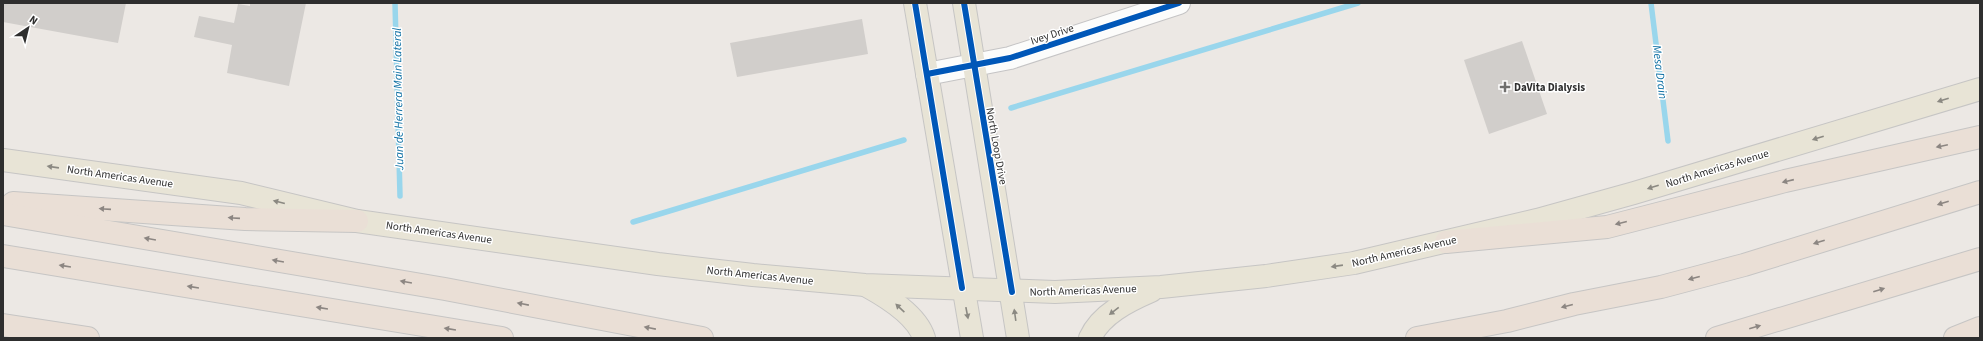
<svg xmlns="http://www.w3.org/2000/svg" width="1983" height="341" viewBox="0 0 1983 341" font-family="'Source Sans 3',sans-serif">
<rect width="100%" height="100%" fill="#ece8e4"/>
<g fill="none" stroke-linecap="round" stroke-linejoin="round">
<!-- stream -->
<g stroke="#99d6ec" stroke-width="5.5">
<polyline points="395,3 400,196"/>
<polyline points="1651,3 1668,141"/>
<polyline points="1011,108 1358,3"/>
<polyline points="633,222 904,140"/>
</g>
</g>
<!-- building -->
<g fill="#d1cecb">
<polygon points="3,3 126,3 118,43 3,22"/>
<polygon points="250,3 306,3 289,86 227,73 232,45 194,37 199,16 234,23 238,4 250,6"/>
<polygon points="862,19 868,54 737,77 730,43"/>
<polygon points="1522,41 1547,114 1489,134 1464,60"/>
</g>
<g fill="none" stroke-linecap="round" stroke-linejoin="round">
<defs>
<polyline id="minor" points="927,74 1010,58 1179,3"/>
<g id="major">
<polyline points="915,3 972,338"/>
<polyline points="964,3 1018,338"/>
<polyline points="3,160 241,193 357,221 658,264 753,275 865,285 1055,292 1161,287 1266,276 1354,263 1537,220 1634,193 1980,89"/>
<path d="M 867,286 C 887,297 917,315 924,338"/>
<path d="M 1090,338 C 1101,314 1128,301 1151,291"/>
</g>
<g id="highway">
<polyline points="13,203 245,219 357,221"/>
<polyline points="3,214 445,289 702,338"/>
<polyline points="1446,242 1607,227 1785,181 1980,137"/>
<polyline points="3,256 502,338"/>
<polyline points="3,325 88,338"/>
<polyline points="1417,338 1507,321 1574,304 1661,287 1744,265 1980,192"/>
<polyline points="1717,338 1980,259"/>
<polyline points="1955,338 1980,328"/>
</g>
</defs>
<!-- minor casing -->
<use href="#minor" stroke="#c5c4c5" stroke-width="24"/>
<!-- major casing -->
<use href="#major" stroke="#c6c5c4" stroke-width="24"/>
<!-- highway casing -->
<use href="#highway" stroke="#c6c5c4" stroke-width="24"/>
<!-- minor -->
<use href="#minor" stroke="#fcfcfb" stroke-width="22"/>
<!-- major -->
<use href="#major" stroke="#e8e4d6" stroke-width="22"/>
<!-- highway -->
<use href="#highway" stroke="#eadfd6" stroke-width="22"/>
<defs>
<g id="cycleway">
<polyline points="915,3 962,288"/>
<polyline points="964,3 1012,292"/>
<polyline points="927,74 1010,58 1179,3"/>
</g>
</defs>
<!-- cycleway casing -->
<use href="#cycleway" stroke="#fff" stroke-width="8"/>
<!-- cycleway -->
<use href="#cycleway" stroke="#0057b8" stroke-width="6"/>
</g>
<!-- one-way arrows -->
<defs><path id="oneway-solid" d="M-6-.8H1V-3.2L6.5 0L1 3.2V.8H-6Z"/></defs>
<g fill="#8b8982">
<use href="#oneway-solid" transform="translate(1943 100) rotate(163)"/>
<use href="#oneway-solid" transform="translate(1818 138) rotate(163)"/>
<use href="#oneway-solid" transform="translate(53 167) rotate(-172)"/>
<use href="#oneway-solid" transform="translate(1653 187) rotate(163)"/>
<use href="#oneway-solid" transform="translate(279 202) rotate(-166)"/>
<use href="#oneway-solid" transform="translate(1337 266) rotate(172)"/>
<use href="#oneway-solid" transform="translate(900 308) rotate(-137)"/>
<use href="#oneway-solid" transform="translate(1114 311) rotate(142)"/>
<use href="#oneway-solid" transform="translate(967 313) rotate(79)"/>
<use href="#oneway-solid" transform="translate(1015 315) rotate(-98)"/>
</g>
<g fill="#8c8682">
<use href="#oneway-solid" transform="translate(1942 146) rotate(168)"/>
<use href="#oneway-solid" transform="translate(1788 181) rotate(167)"/>
<use href="#oneway-solid" transform="translate(1943 203) rotate(163)"/>
<use href="#oneway-solid" transform="translate(105 209) rotate(-176)"/>
<use href="#oneway-solid" transform="translate(234 218) rotate(-176)"/>
<use href="#oneway-solid" transform="translate(1621 223) rotate(166)"/>
<use href="#oneway-solid" transform="translate(150 239) rotate(-170)"/>
<use href="#oneway-solid" transform="translate(1819 242) rotate(163)"/>
<use href="#oneway-solid" transform="translate(278 261) rotate(-170)"/>
<use href="#oneway-solid" transform="translate(65 266) rotate(-171)"/>
<use href="#oneway-solid" transform="translate(1694 278) rotate(165)"/>
<use href="#oneway-solid" transform="translate(406 282) rotate(-170)"/>
<use href="#oneway-solid" transform="translate(193 287) rotate(-171)"/>
<use href="#oneway-solid" transform="translate(1879 290) rotate(-17)"/>
<use href="#oneway-solid" transform="translate(523 304) rotate(-169)"/>
<use href="#oneway-solid" transform="translate(1567 306) rotate(166)"/>
<use href="#oneway-solid" transform="translate(322 308) rotate(-171)"/>
<use href="#oneway-solid" transform="translate(1755 327) rotate(-16)"/>
<use href="#oneway-solid" transform="translate(650 328) rotate(-169)"/>
<use href="#oneway-solid" transform="translate(450 329) rotate(-171)"/>
</g>
<!-- markers -->
<path fill="#706f6e" stroke="#fff" stroke-width="1.5" d="M1503 81h4v4h4v4h-4v4h-4v-4h-4v-4h4z"/>
<g text-anchor="middle" stroke-width="3" stroke-linejoin="round" paint-order="stroke">
<!-- street labels -->
<g font-size="11" fill="#2e2e2e" stroke="#fff">
<text transform="translate(1052 34) rotate(-18)" y="4">Ivey Drive</text>
<text transform="translate(997 146) rotate(80)" y="4">North Loop Drive</text>
<text transform="translate(1717 168) rotate(-17)" y="4">North Americas Avenue</text>
<text transform="translate(120 176) rotate(8)" y="4">North Americas Avenue</text>
<text transform="translate(439 232) rotate(8)" y="4">North Americas Avenue</text>
<text transform="translate(1404 251) rotate(-13)" y="4">North Americas Avenue</text>
<text transform="translate(760 275) rotate(6)" y="4">North Americas Avenue</text>
<text transform="translate(1083 290) rotate(-2)" y="4">North Americas Avenue</text>
</g>
<!-- poi labels -->
<g font-size="11" font-weight="bold" fill="#2e2e2e" stroke="#fff" text-anchor="start">
<text x="1514" y="91">DaVita Dialysis</text>
</g>
<!-- water labels -->
<g font-size="12" font-style="italic" fill="#0d6fa3" stroke="#fff">
<text transform="translate(1660 72) rotate(83)" y="4">Mesa Drain</text>
<text transform="translate(398 99) rotate(-91)" y="4">Juan de Herrera Main Lateral</text>
</g>
</g>
<!-- border -->
<rect width="1983" height="341" fill="none" stroke="#2e2e2e" stroke-width="8"/>
<!-- north arrow -->
<g transform="translate(28 28) rotate(35)" stroke="#ffffff" stroke-width="3" paint-order="stroke">
<path d="M0-3L7 15L0 10L-7 15Z" fill="#2e2e2e"/>
<text y="-6" font-size="11" font-weight="bold" text-anchor="middle" fill="#2e2e2e">N</text>
</g>
</svg>
